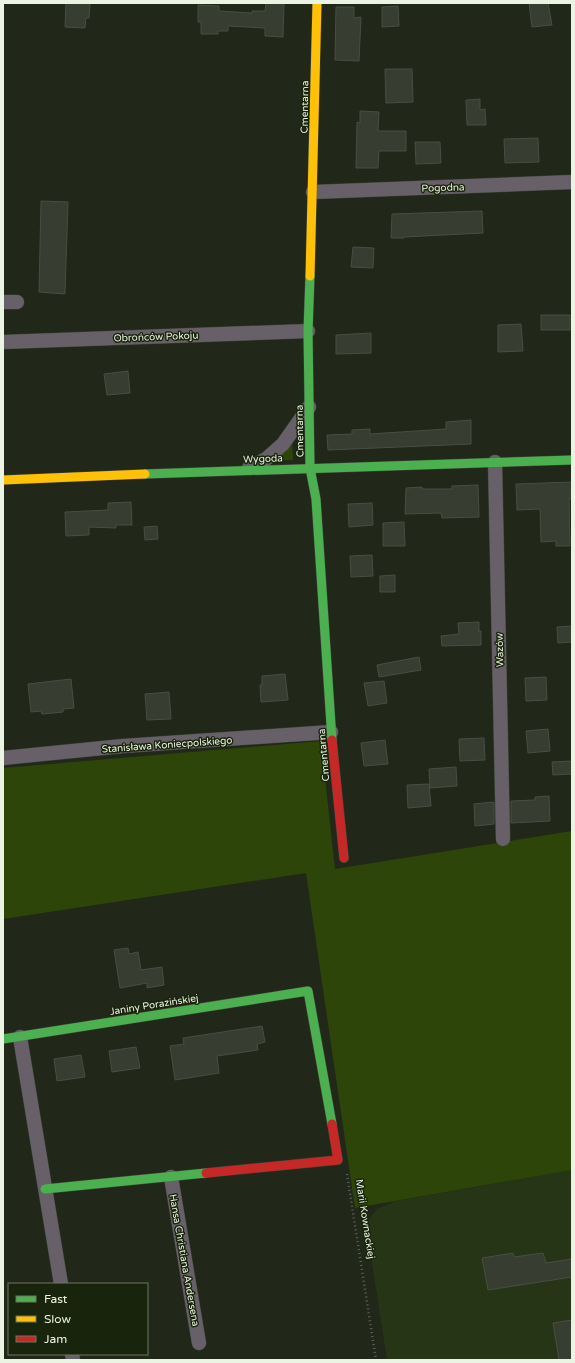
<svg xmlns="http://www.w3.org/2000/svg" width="575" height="1363" viewBox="0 0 575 1363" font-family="'Varela Round',sans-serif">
<rect width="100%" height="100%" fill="#21281a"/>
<!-- built -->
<polygon fill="#273517" points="572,1170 572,1360 387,1360 366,1223 377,1209 396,1201"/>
<!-- green -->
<g fill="#2d4509">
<polygon points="292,441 293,460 270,461"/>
<polygon points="321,741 335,869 572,831 572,1170 355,1208 306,873 3,919 3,768"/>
</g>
<!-- building -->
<g fill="#383d32" stroke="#484e42">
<polygon points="66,3 90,3 89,18 86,18 85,28 65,27"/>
<polygon points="266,3 284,3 283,37 265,36 265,28 228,26 228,31 218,31 218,34 201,34 201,22 198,22 198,5 219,6 219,11 252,13 252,11 265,11"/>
<polygon points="529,3 548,3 552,25 532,27"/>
<polygon points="398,6 399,26 382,27 382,7"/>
<polygon points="336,7 354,7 354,18 361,17 359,61 335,60"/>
<polygon points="385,69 412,69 413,102 386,103"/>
<polygon points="480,99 480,110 485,109 486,125 467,125 466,100"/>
<polygon points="360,111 379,112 378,131 406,131 406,151 379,151 378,168 356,168 357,122 360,123"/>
<polygon points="538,138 539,162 505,163 504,139"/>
<polygon points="415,142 440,142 441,163 416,164"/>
<polygon points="41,201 68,202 65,294 39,292"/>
<polygon points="482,211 483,233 404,237 404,238 391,238 392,214"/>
<polygon points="353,247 374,248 373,268 351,267"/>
<rect x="541" y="315" width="29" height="15"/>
<polygon points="521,324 523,351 498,352 498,325"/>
<polygon points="371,333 371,353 336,354 336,335"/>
<polygon points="128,371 130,393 107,395 104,374"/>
<polygon points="471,420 471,444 328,450 327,435 352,434 352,430 370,429 370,434 446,429 446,422"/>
<polygon points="572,482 572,499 569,499 570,546 556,546 556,541 541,542 540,509 517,510 516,484"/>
<polygon points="478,485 479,517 442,518 441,513 405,514 406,488 422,487 422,489 452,489 452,486"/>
<polygon points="131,502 132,525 116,525 116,528 89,527 89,535 66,536 65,512 108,510 108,503"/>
<polygon points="372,503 373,525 349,527 348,504"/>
<polygon points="404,522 405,546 383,546 383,523"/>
<polygon points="157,526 158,539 145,540 144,527"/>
<polygon points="372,555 373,576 351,577 350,556"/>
<polygon points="395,575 395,592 380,592 380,576"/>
<polygon points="479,622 479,632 481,631 481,645 442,646 441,636 459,634 458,623"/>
<polygon points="572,626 572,642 558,643 557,627"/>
<polygon points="419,657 421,670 379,677 377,665"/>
<polygon points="285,674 288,700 261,702 260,685 262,685 262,676"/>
<polygon points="546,677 547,700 526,701 525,678"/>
<polygon points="71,679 74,708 63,709 63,712 42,714 41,711 31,712 28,684"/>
<polygon points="384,681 387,703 368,706 364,683"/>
<polygon points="169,692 171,719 147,720 145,694"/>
<polygon points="548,729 550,751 528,753 526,731"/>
<polygon points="484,738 485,760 460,761 459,739"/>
<polygon points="385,740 388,764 364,766 361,743"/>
<polygon points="572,761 572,774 553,775 552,762"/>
<polygon points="456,767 457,786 430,788 429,769"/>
<polygon points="429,784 431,806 408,808 407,785"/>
<polygon points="549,796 550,821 511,823 511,801 535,800 535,797"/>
<polygon points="494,802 494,824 475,826 474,804"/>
<polygon points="128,948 129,954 138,952 141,970 162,967 164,985 147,988 147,983 120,988 114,950"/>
<polygon points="262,1026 265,1042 257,1044 258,1050 217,1056 219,1073 175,1080 170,1046 184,1044 183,1038"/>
<polygon points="136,1047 140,1068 112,1072 109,1051"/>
<polygon points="81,1055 85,1077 57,1081 54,1059"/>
<polygon points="513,1253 514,1257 543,1253 546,1263 572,1259 572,1277 488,1290 482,1258"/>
<polygon points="572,1320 572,1360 559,1360 553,1323"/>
</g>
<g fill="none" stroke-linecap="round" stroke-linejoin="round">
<defs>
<g id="street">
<polyline points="313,192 572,182"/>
<polyline points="3,302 17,302"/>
<polyline points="3,342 308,331"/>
<polyline points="495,462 503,839"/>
<polyline points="249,468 266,459 283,444 309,407"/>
<polyline points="3,758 123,746 331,732"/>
<polyline points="20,1037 61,1284"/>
<polyline points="171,1177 199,1343"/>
<polyline points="72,1354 73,1360"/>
</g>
<g id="fast">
<polyline points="310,276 308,331 310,468 316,499 332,740"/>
<polyline points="145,474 572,460"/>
<polyline points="3,1039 308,991 332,1124"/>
<polyline points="45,1189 206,1173"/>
</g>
<g id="slow">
<polyline points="310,276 317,3"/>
<polyline points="3,480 145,474"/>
</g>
<g id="jam">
<polyline points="332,740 344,858"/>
<polyline points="206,1173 338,1160 332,1124"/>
</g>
</defs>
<!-- street casing -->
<use href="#street" stroke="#3d4437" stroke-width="15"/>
<!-- fast casing -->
<use href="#fast" stroke="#3d4437" stroke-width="10"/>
<!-- slow casing -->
<use href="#slow" stroke="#3d4437" stroke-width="10"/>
<!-- jam casing -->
<use href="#jam" stroke="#3d4437" stroke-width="10"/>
<!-- path -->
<polyline stroke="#626061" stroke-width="2.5" stroke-dasharray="1 3" stroke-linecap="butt" points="347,1174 376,1360"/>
<!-- street -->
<use href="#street" stroke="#686068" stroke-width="14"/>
<!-- fast -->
<use href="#fast" stroke="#4caf50" stroke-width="9"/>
<!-- slow -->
<use href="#slow" stroke="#ffc107" stroke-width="9"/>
<!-- jam -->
<use href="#jam" stroke="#c62828" stroke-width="9"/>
</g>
<g text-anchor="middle" stroke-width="3" stroke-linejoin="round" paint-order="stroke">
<!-- street labels -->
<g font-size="10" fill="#ebf3e3" stroke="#18240b">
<text transform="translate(304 107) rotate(-89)" y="4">Cmentarna</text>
<text transform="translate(443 187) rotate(-2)" y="4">Pogodna</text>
<text transform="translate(156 336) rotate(-2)" y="4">Obrońców Pokoju</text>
<text transform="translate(299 431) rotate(-91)" y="4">Cmentarna</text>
<text transform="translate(263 458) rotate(-2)" y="4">Wygoda</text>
<text transform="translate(499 650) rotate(-91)" y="4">Wazów</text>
<text transform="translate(167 744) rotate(-4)" y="4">Stanisława Koniecpolskiego</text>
<text transform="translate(323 755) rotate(-95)" y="4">Cmentarna</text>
<text transform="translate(154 1004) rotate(-9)" y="4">Janiny Porazińskiej</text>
<text transform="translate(366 1219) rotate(81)" y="4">Marii Kownackiej</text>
<text transform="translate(185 1260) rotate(80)" y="4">Hansa Christiana Andersena</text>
</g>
</g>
<!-- border -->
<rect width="575" height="1363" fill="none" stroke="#ebf3e3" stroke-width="8"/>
<!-- legend -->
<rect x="8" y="1283" width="140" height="72" fill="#18240b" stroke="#6c7761"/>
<rect x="16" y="1296" width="20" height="6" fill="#4caf50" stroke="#6c7761"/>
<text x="44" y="1303" font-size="12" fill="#ebf3e3">Fast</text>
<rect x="16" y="1316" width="20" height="6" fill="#ffc107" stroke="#6c7761"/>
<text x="44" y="1323" font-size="12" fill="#ebf3e3">Slow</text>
<rect x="16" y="1336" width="20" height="6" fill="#c62828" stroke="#6c7761"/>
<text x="44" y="1343" font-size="12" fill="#ebf3e3">Jam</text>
</svg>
